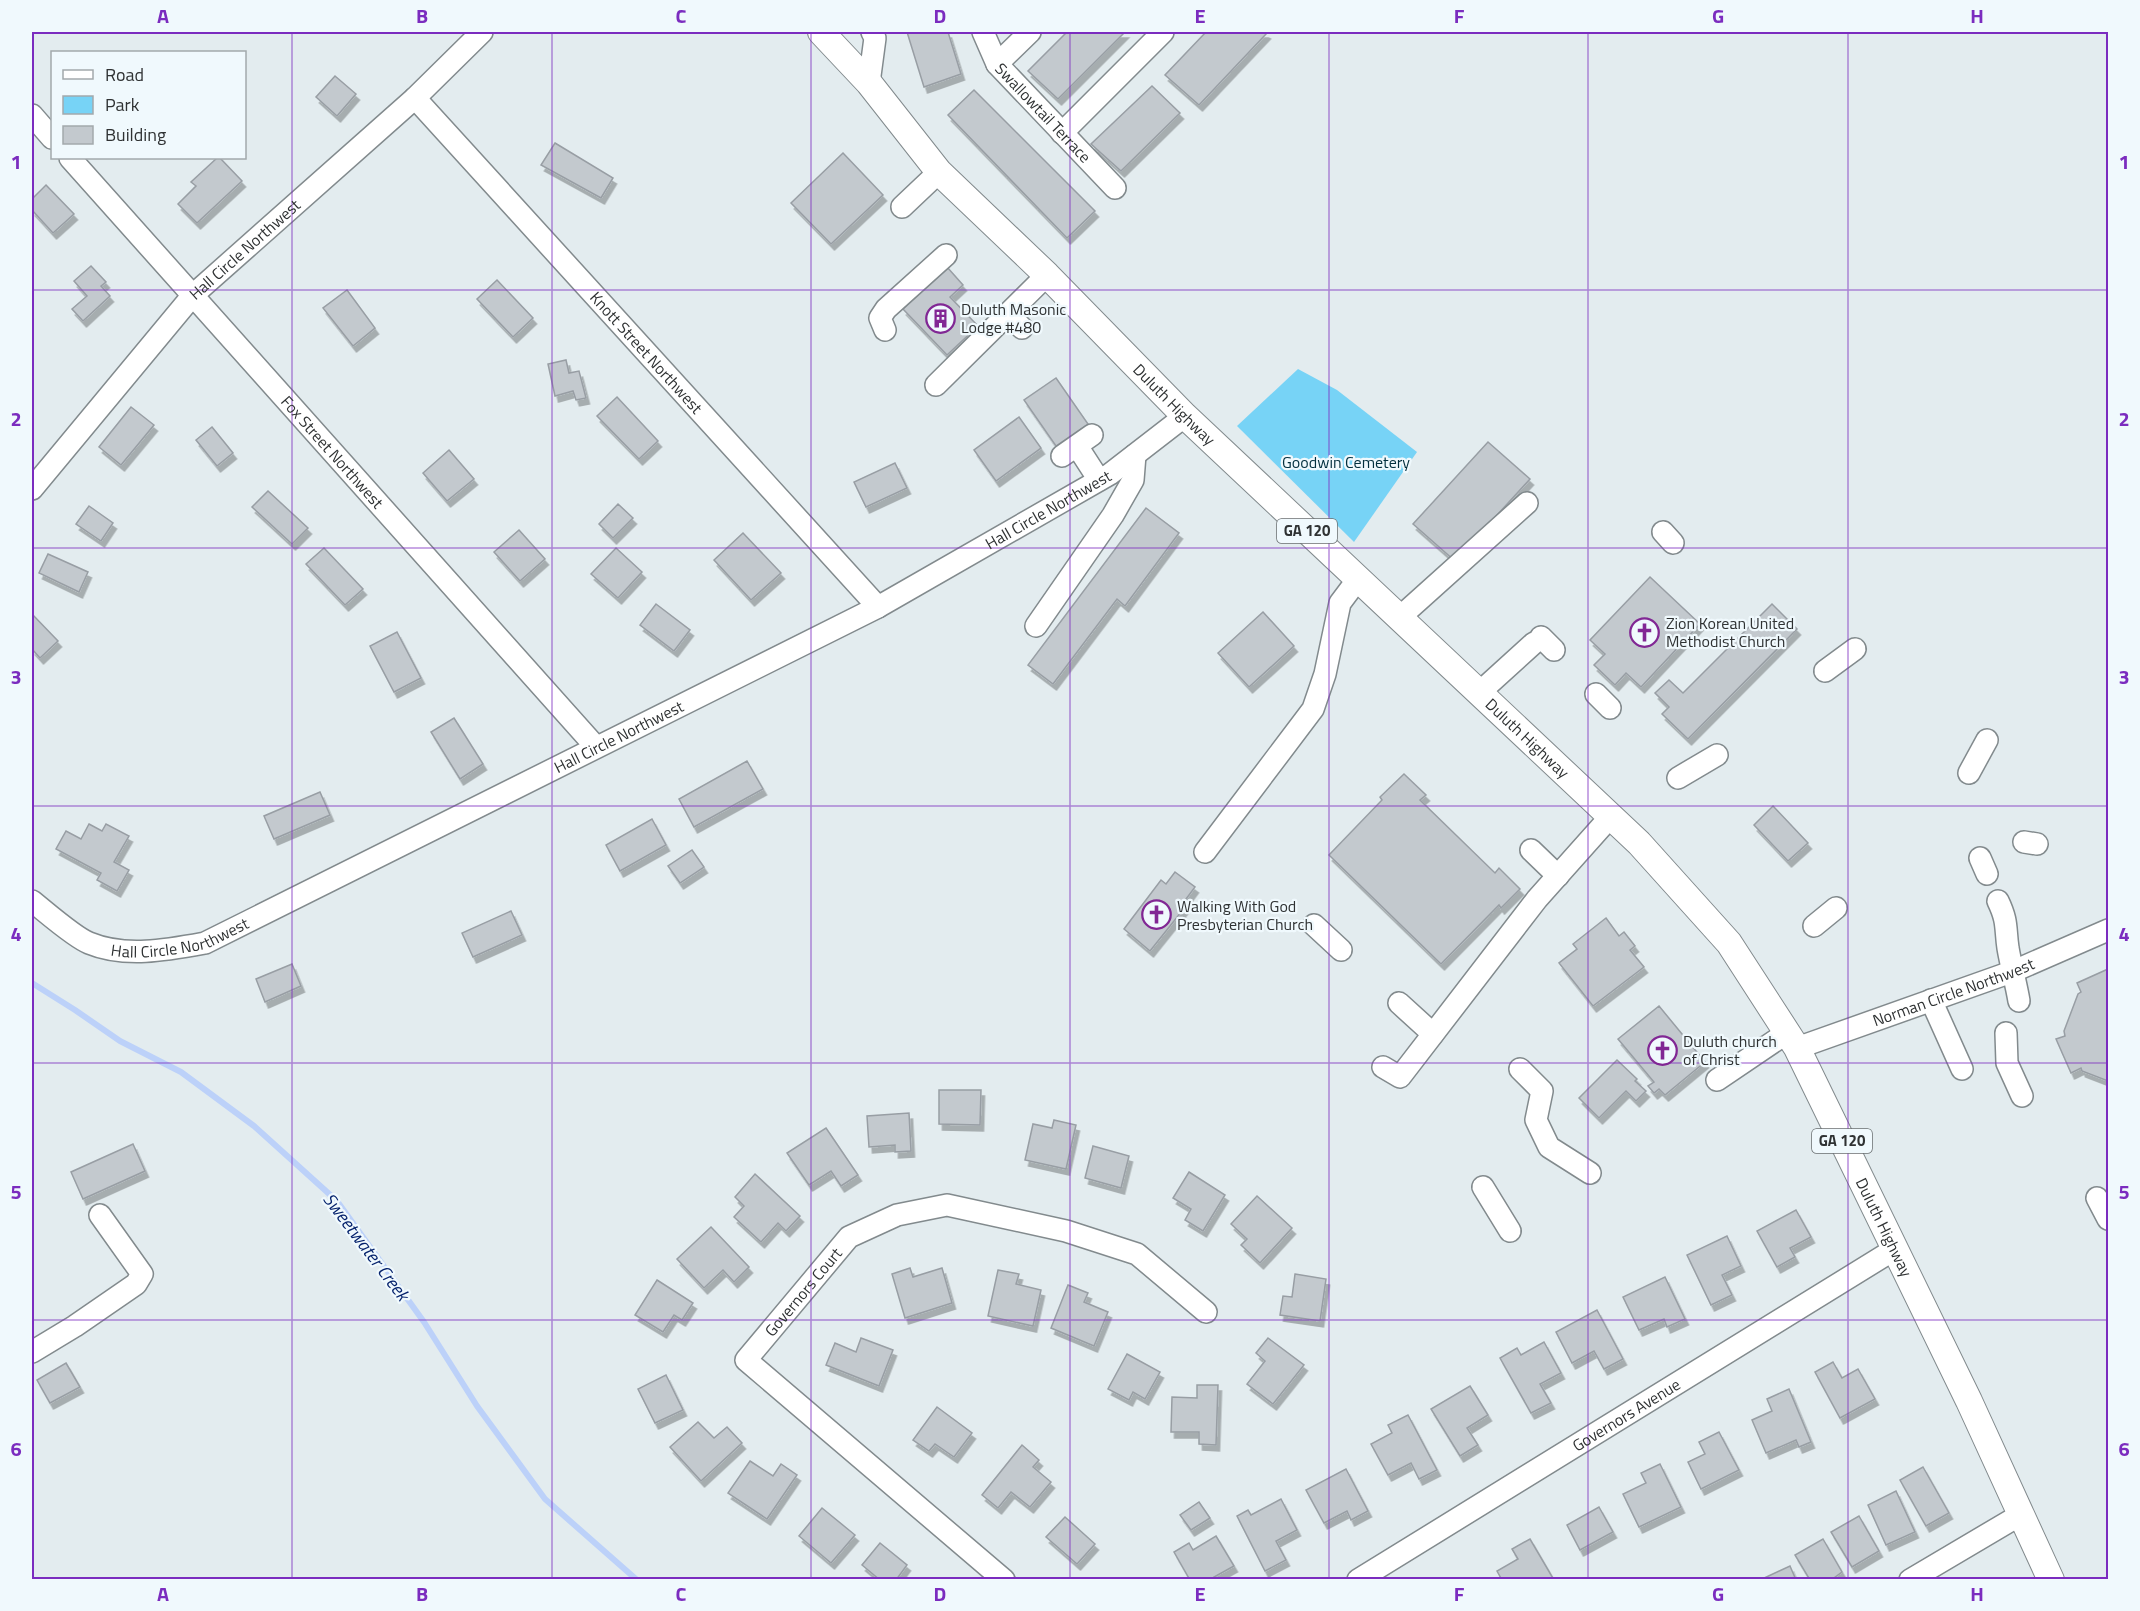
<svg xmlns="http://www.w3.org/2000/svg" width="2140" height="1611" viewBox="0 0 2140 1611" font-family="'Titillium Web',sans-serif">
<defs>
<filter id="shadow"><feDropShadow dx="3.5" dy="6" stdDeviation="0" flood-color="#0004"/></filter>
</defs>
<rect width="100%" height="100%" fill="#e3ecef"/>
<!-- green -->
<polygon fill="#77d3f6" points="1298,369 1337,390 1417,452 1354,542 1237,426"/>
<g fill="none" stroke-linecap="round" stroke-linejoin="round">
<!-- stream -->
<polyline stroke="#bcd1f9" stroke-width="6" points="32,983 75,1010 120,1041 181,1072 254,1126 337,1201 424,1322 477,1406 545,1499 637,1580"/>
</g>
<!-- building -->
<g fill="#c3c9ce" stroke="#989ea4" stroke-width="1.5" filter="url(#shadow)">
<polygon points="907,32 948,32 961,74 924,87"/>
<polygon points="1067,32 1125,32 1058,99 1028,71"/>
<polygon points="1206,32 1265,32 1267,33 1199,105 1165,75"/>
<polygon points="335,76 356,94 337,116 316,97"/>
<polygon points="1152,86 1180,113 1121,171 1091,144"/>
<polygon points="974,90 1095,211 1067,238 948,115"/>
<polygon points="555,143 613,178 601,198 541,165"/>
<polygon points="843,153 883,195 831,244 791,203"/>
<polygon points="217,158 220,158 242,181 197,223 178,204 196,186 191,182"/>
<polygon points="46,185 74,214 53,233 32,210 32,199"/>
<polygon points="91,266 106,282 101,286 110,296 83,321 72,309 87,296 74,281"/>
<polygon points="947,267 963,285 950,297 978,326 947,355 903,309"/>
<polygon points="497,280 533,318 513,337 477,299"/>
<polygon points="347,290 375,328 353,346 323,308"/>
<polygon points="566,360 569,373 579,371 586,398 576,400 573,391 555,396 548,364"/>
<polygon points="1056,378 1088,424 1056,446 1024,400"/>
<polygon points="617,397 658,441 639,459 597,416"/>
<polygon points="131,407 154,425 121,465 99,447"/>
<polygon points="1019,417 1041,448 996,481 974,450"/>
<polygon points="212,427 233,453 217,466 196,440"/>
<polygon points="1488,442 1530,479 1455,561 1413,524"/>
<polygon points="449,450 474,479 447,501 423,473"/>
<polygon points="895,463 907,488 866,507 854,482"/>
<polygon points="268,491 308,528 292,544 252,507"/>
<polygon points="618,504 633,518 613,538 599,524"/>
<polygon points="89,506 113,523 101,541 76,524"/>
<polygon points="1146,508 1179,533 1125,606 1117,599 1053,684 1028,665"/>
<polygon points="519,530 545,559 520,581 494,552"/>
<polygon points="743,533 781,573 751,600 714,560"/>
<polygon points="324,548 363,589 345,605 306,564"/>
<polygon points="616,548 642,572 618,598 591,574"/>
<polygon points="48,554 88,572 79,592 39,573"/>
<polygon points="1650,577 1700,624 1641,687 1626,673 1615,685 1594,665 1605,654 1590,640"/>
<polygon points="656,604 690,630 674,651 640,625"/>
<polygon points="1772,604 1797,629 1688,739 1662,714 1669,707 1655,693 1669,680 1683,693"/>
<polygon points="1263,612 1294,646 1249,687 1218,653"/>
<polygon points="32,614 58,641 40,658 32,649"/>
<polygon points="397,632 421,678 394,692 370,646"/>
<polygon points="454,718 483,764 460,779 431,732"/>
<polygon points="747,761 763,789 694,827 679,799"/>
<polygon points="1404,774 1426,795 1420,800 1495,873 1499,868 1520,889 1501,908 1499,905 1441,964 1329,855 1382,800 1380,797"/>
<polygon points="320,792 330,815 274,839 264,816"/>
<polygon points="1773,806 1808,843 1788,861 1754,825"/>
<polygon points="652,819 666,845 620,871 606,845"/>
<polygon points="89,824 102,831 106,824 129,836 114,862 129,870 117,891 97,880 101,873 56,849 66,831 81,839"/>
<polygon points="692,850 704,867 680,883 668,866"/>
<polygon points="1175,872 1195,887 1186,899 1190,901 1150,951 1124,929 1161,880 1166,884"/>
<polygon points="511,911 522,935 473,957 462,933"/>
<polygon points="1606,918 1619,936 1624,932 1635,946 1630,950 1644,967 1593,1006 1559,963 1577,949 1573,944"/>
<polygon points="292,964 301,986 265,1002 256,979"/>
<polygon points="2108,969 2108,1081 2082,1071 2081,1068 2071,1073 2056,1039 2065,1036 2064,1031 2078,994 2081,992 2077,983"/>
<polygon points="1659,1006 1705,1062 1665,1095 1659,1089 1654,1093 1648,1086 1654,1082 1618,1039"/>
<polygon points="1617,1060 1637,1079 1635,1081 1646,1091 1636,1101 1626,1091 1599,1118 1579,1098"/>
<polygon points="939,1090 981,1090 980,1125 939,1124"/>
<polygon points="909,1113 911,1151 895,1152 895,1145 869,1147 867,1116"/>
<polygon points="1054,1120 1076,1125 1066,1169 1025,1160 1033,1124 1052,1128"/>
<polygon points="826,1128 858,1175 841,1186 831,1171 809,1185 787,1153"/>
<polygon points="133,1144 145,1171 83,1199 71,1172"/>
<polygon points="1093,1146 1129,1156 1121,1188 1085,1178"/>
<polygon points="1189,1172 1225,1195 1203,1231 1185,1220 1191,1209 1173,1198"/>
<polygon points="755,1174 800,1216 786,1231 778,1223 761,1242 734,1217 744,1206 735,1197"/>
<polygon points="1257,1196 1292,1228 1260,1263 1241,1245 1247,1239 1231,1224"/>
<polygon points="1796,1210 1811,1237 1790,1248 1795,1257 1777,1267 1757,1231"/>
<polygon points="711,1227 749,1267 734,1282 723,1270 704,1288 677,1259"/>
<polygon points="1727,1236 1741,1266 1722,1275 1732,1295 1711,1305 1687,1255"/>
<polygon points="910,1268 913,1277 942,1268 952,1303 905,1318 892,1274"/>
<polygon points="998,1270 1019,1274 1016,1284 1041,1290 1033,1326 988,1316"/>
<polygon points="1295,1274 1326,1279 1320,1321 1280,1315 1283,1296 1292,1297"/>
<polygon points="1665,1277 1685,1319 1667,1327 1664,1319 1639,1330 1623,1297"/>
<polygon points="657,1280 693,1303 682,1320 674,1315 663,1332 635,1315"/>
<polygon points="1068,1285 1088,1293 1084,1302 1108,1312 1094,1346 1051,1328"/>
<polygon points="1597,1310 1623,1359 1604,1369 1594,1351 1572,1363 1556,1332"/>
<polygon points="861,1338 893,1350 879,1386 826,1365 835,1343 856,1352"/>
<polygon points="1268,1338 1304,1365 1273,1404 1247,1384 1265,1361 1256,1353"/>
<polygon points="1544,1342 1561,1373 1540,1384 1551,1403 1531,1413 1500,1358 1517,1348 1521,1355"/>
<polygon points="1127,1354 1160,1372 1145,1399 1133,1392 1129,1400 1108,1389"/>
<polygon points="1833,1362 1842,1378 1858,1369 1875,1399 1840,1418 1815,1372"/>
<polygon points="66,1363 80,1387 50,1403 37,1380"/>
<polygon points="666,1375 683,1410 655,1423 638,1389"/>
<polygon points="1197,1385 1218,1385 1216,1445 1199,1444 1199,1432 1171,1432 1172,1397 1197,1398"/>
<polygon points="1470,1386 1488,1415 1467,1428 1478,1445 1460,1456 1431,1409"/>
<polygon points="1789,1389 1811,1442 1799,1447 1796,1440 1766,1453 1752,1420 1772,1411 1767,1399"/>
<polygon points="937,1407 972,1433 954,1457 935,1444 929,1451 913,1440"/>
<polygon points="1408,1415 1437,1470 1419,1479 1411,1463 1388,1475 1371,1444 1392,1433 1388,1425"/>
<polygon points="698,1422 714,1438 727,1427 742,1443 701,1481 670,1447"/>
<polygon points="1719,1432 1739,1470 1701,1489 1688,1462 1705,1454 1699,1442"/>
<polygon points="1022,1445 1039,1460 1033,1467 1051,1482 1030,1507 1011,1492 998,1508 982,1495"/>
<polygon points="750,1461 773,1476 781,1464 797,1475 767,1519 728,1493"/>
<polygon points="1660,1464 1681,1507 1639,1527 1623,1494 1646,1483 1641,1473"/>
<polygon points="1923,1467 1949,1513 1926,1526 1900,1480"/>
<polygon points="1346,1469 1368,1511 1351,1520 1347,1511 1324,1523 1306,1490"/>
<polygon points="1896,1491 1915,1532 1886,1545 1868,1505"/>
<polygon points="1281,1499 1297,1530 1276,1541 1286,1560 1265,1571 1237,1516 1248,1510 1251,1515"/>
<polygon points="1199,1502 1210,1518 1191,1530 1180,1515"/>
<polygon points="1599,1507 1613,1532 1580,1550 1567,1525"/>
<polygon points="822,1508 855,1535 831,1563 799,1536"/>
<polygon points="1859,1516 1879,1551 1852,1567 1831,1532"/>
<polygon points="1065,1517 1095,1544 1077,1564 1046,1537"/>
<polygon points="1216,1536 1234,1566 1214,1577 1216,1580 1190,1580 1174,1552 1189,1543 1193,1550"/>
<polygon points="1530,1539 1554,1580 1502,1580 1497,1571 1518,1559 1512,1549"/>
<polygon points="1823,1539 1842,1572 1831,1580 1810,1580 1795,1555"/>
<polygon points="880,1543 907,1565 896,1580 880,1580 862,1565"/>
<polygon points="1790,1566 1796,1580 1762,1580 1762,1579"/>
</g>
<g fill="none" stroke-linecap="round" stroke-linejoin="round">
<defs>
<g id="minor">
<path id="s1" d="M 983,32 L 997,64 L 1115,188"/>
<polyline points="997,64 1030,32"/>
<polyline points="869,83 875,38 872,32"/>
<path id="s2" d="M 415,98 L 878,607"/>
<polyline points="32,115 52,138"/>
<polyline points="1062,133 1163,32"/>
<path id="s3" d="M 70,158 L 596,747"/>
<polyline points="902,207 939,172"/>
<polyline points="1008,314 1022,328"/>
<polyline points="885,330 880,318 886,309 946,255"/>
<polyline points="936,385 1047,275"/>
<polyline points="1077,446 1099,480"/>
<polyline points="1062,456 1092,435"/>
<path id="s4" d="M 32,489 L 193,295 L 415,98 L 482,32"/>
<polyline points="1663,532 1673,543"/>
<polyline points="1399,618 1527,503"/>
<polyline points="1036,626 1113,515 1133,480 1135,455"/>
<polyline points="1541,637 1554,650"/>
<polyline points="1825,671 1855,649"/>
<polyline points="1480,692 1534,643"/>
<polyline points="1596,694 1610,708"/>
<polyline points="1969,773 1987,740"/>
<polyline points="1678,778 1717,755"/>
<polyline points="2024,842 2037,844"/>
<polyline points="1531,850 1558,876"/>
<polyline points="1205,852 1313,709 1325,674 1340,603 1358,579"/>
<polyline points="1980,858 1987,874"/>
<path id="s5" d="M 32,901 C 46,912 74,937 89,943 C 125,958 167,950 205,943 L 878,607 L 1110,474 L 1185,416"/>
<path d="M 1998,901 C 2008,922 2005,927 2008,948 C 2011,966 2016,983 2019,1001"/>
<polyline points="1314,925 1341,950"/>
<polyline points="1814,926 1836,908"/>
<polyline points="1931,1000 1962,1069"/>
<polyline points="1399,1003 1433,1034"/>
<polyline points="2006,1033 2007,1063 2022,1096"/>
<path id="s6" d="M 1797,1048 L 2014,971 L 2108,930"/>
<polyline points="1383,1067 1400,1077 1537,899 1611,816"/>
<polyline points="1520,1069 1542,1091 1536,1120 1549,1147 1590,1173"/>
<polyline points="1717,1080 1788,1032"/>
<polyline points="1483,1187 1510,1231"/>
<polyline points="2097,1198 2108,1219"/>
<polyline points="32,1352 75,1326 136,1284 142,1274 100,1215"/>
<path id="s7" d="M 1004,1580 L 746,1360 L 849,1237 L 897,1215 L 947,1205 L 1066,1231 L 1137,1254 L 1206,1312"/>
<path id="s8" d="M 1358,1580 L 1895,1249"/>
<polyline points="1910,1580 2020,1515"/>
</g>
<g id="major">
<path id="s9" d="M 821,32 L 869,83 L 939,172 L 1047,275 L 1185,416 L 1639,843 L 1729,943 L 1797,1048 L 1969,1401 L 2051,1580"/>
</g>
</defs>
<!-- minor casing -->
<use href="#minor" stroke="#828a8d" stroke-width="24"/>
<!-- major casing -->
<use href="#major" stroke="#828a8d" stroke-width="28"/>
<!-- minor -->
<use href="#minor" stroke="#fff" stroke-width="21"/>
<!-- major -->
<use href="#major" stroke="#fff" stroke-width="26"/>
</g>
<!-- grid -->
<path fill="none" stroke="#7b2cbf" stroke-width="1.5" stroke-opacity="0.55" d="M 292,32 L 292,1580M 552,32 L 552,1580M 811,32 L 811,1580M 1070,32 L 1070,1580M 1329,32 L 1329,1580M 1588,32 L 1588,1580M 1848,32 L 1848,1580M 32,290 L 2108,290M 32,548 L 2108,548M 32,806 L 2108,806M 32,1063 L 2108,1063M 32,1320 L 2108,1320"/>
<!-- icons -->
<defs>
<symbol id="building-ring" viewBox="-11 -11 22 22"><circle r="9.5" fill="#f0f9fd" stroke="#812794" stroke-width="1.5"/><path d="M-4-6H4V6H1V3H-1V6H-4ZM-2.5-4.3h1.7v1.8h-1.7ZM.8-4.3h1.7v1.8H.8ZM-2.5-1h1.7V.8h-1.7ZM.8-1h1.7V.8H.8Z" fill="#812794"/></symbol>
<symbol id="church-ring" viewBox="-11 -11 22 22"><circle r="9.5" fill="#f0f9fd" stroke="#812794" stroke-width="1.5"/><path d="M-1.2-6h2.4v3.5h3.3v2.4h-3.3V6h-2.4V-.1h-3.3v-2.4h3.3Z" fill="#812794"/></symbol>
</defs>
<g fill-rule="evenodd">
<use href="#building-ring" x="924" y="302" width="33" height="33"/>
<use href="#church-ring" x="1628" y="616" width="33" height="33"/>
<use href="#church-ring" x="1140" y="898" width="33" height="33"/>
<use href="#church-ring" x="1646" y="1034" width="33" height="33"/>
</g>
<g text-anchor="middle" stroke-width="4.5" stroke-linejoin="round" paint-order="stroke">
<!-- shield labels -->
<g fill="#f0f9fd" stroke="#696e70" stroke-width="1.5">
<rect x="1277" y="519" width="60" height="24" rx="4.5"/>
<rect x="1812" y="1129" width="60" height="24" rx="4.5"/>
</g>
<g font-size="15" font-weight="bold" fill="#2f3233">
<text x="1307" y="536">GA 120</text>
<text x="1842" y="1146">GA 120</text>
</g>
<!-- street labels -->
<g font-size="16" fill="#2f3233" stroke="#f0f9fd">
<text dy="6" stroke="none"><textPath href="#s1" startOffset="102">Swallowtail Terrace</textPath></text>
<text dy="6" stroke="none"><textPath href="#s4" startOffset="321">Hall Circle Northwest</textPath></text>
<text dy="6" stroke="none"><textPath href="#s2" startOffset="344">Knott Street Northwest</textPath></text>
<text dy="6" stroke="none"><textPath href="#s9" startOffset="514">Duluth Highway</textPath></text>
<text dy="6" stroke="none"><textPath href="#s3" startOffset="394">Fox Street Northwest</textPath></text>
<text dy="6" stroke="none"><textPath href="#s5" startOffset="1137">Hall Circle Northwest</textPath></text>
<text dy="6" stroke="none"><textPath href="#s5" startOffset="651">Hall Circle Northwest</textPath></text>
<text dy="6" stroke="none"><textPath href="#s9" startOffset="1000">Duluth Highway</textPath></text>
<text dy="6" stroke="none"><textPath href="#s5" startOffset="165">Hall Circle Northwest</textPath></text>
<text dy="6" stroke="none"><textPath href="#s6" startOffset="166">Norman Circle Northwest</textPath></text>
<text dy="6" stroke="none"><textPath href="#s9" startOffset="1612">Duluth Highway</textPath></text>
<text dy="6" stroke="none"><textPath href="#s7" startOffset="428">Governors Court</textPath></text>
<text dy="6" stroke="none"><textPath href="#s8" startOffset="315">Governors Avenue</textPath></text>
</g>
<!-- poi labels -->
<g font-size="16" fill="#2f3233" stroke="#f0f9fd" text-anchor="start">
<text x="961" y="315">Duluth Masonic<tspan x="961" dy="18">Lodge #480</tspan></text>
<text x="1666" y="629">Zion Korean United<tspan x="1666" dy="18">Methodist Church</tspan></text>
<text x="1177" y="912">Walking With God<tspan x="1177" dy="18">Presbyterian Church</tspan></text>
<text x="1683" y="1047">Duluth church<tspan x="1683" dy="18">of Christ</tspan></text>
</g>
<!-- park labels -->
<g font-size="16" fill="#022f3e" stroke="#f0f9fd">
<text x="1346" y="468">Goodwin Cemetery</text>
</g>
<!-- water labels -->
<g font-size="18" font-style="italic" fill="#05226c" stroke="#f0f9fd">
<text transform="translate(366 1247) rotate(53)" y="6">Sweetwater Creek</text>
</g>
</g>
<!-- border -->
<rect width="2140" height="1611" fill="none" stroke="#f0f9fd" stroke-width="66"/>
<!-- legend -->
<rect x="51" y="51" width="195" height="108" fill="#f0f9fd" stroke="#a3a9ac" stroke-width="1.5"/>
<rect x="63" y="70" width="30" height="9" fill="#ffffff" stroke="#a3a9ac" stroke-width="1.5"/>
<text x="105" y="81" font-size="18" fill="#2f3233">Road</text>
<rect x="63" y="96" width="30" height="18" fill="#77d3f6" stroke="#a3a9ac" stroke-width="1.5"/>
<text x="105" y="111" font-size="18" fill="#2f3233">Park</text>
<rect x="63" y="126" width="30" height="18" fill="#c3c9ce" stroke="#a3a9ac" stroke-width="1.5"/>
<text x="105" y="141" font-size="18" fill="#2f3233">Building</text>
<rect x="33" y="33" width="2074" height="1545" fill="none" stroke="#7b2cbf" stroke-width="2"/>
<g font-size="20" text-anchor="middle" font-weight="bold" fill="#7b2cbf">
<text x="163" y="23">A</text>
<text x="422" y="23">B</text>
<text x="681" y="23">C</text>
<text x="940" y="23">D</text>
<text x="1200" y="23">E</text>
<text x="1459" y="23">F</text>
<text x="1718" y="23">G</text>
<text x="1977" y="23">H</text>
<text x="16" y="169">1</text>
<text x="2124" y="169">1</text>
<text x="16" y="426">2</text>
<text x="2124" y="426">2</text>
<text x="16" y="684">3</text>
<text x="2124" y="684">3</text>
<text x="16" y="941">4</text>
<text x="2124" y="941">4</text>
<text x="16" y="1199">5</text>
<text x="2124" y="1199">5</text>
<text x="16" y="1456">6</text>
<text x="2124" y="1456">6</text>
<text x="163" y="1601">A</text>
<text x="422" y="1601">B</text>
<text x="681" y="1601">C</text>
<text x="940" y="1601">D</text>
<text x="1200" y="1601">E</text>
<text x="1459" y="1601">F</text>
<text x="1718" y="1601">G</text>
<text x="1977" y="1601">H</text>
</g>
</svg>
